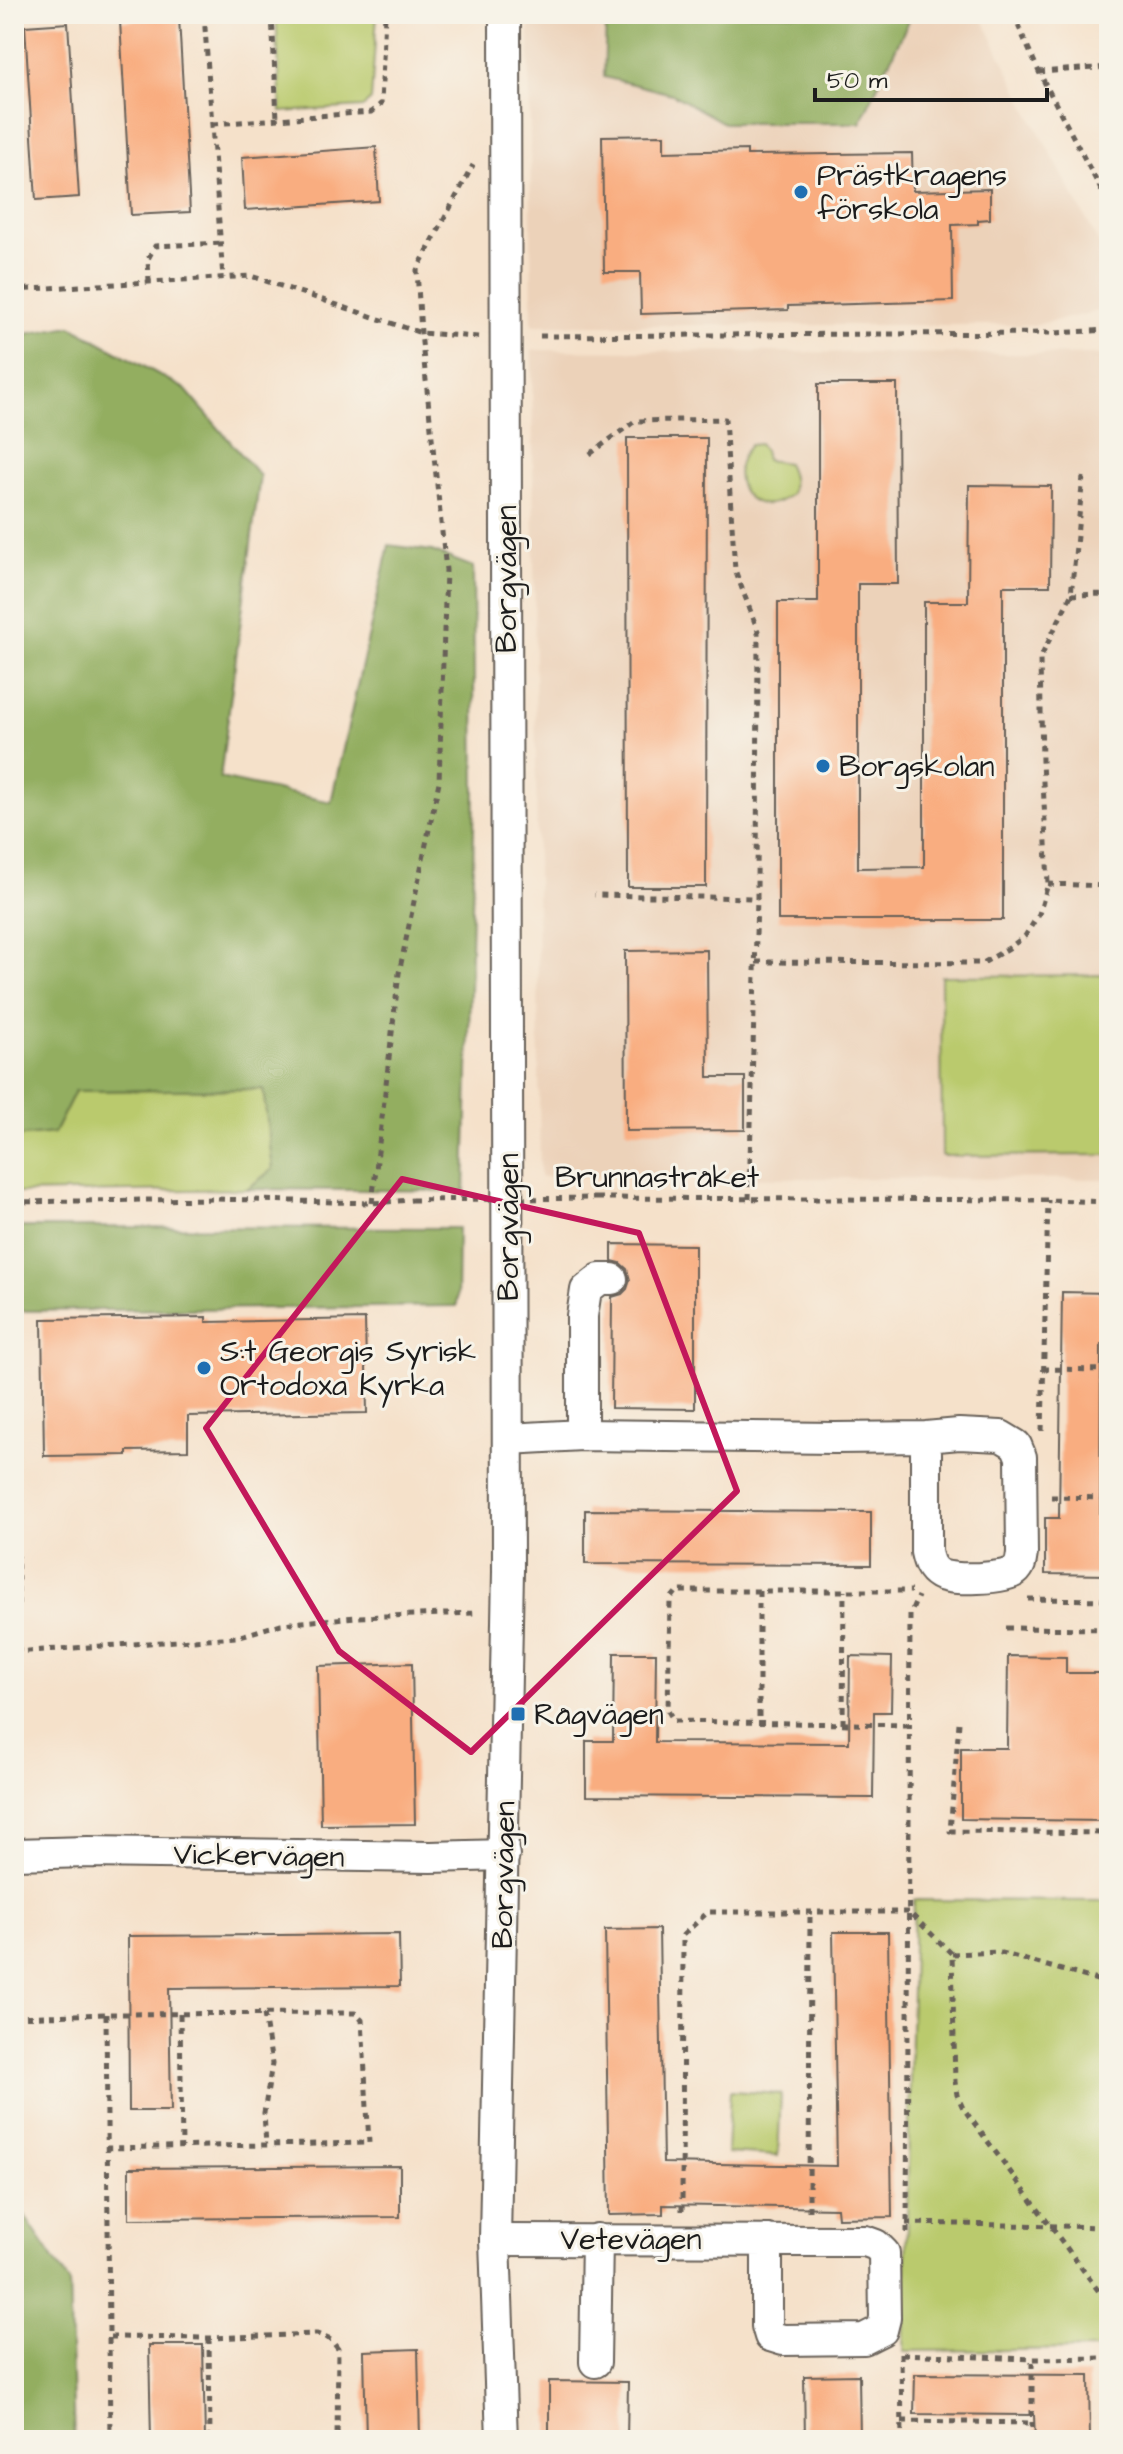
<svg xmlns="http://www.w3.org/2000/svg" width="1123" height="2454" viewBox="0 0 1123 2454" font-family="'Architects Daughter',sans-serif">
<rect width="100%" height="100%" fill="#f7f3e8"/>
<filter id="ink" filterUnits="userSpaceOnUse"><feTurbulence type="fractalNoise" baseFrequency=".0125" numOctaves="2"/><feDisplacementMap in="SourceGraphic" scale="16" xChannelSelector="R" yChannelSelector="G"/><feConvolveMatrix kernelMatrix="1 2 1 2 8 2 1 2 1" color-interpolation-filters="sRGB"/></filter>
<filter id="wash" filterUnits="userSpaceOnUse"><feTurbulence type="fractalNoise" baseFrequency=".006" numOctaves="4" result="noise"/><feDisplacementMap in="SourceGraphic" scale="32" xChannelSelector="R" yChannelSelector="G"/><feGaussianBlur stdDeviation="1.8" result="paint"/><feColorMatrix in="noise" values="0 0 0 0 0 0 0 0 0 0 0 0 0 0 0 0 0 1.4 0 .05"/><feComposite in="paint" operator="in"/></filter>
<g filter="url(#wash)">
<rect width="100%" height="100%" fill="#f5e1ca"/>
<!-- built -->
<g fill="#ecd2b9">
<polygon points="912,14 980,14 1031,117 1108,260 1109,309 1035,325 532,325 529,22 606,22 605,77 672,94 724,123 859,123"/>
<polygon points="532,350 1109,355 1109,1179 540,1177"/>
</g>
<!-- green -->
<g fill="#baca6d" stroke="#6b7344" stroke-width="2">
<polygon points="276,14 377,14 371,100 363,107 281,112"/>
<path d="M 759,444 L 764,451 L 766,460 L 787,463 C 792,474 794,482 791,494 C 753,525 720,479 750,445 Z"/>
<polygon points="1109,975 1109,1155 942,1156 941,976"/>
<polygon points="264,1089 273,1169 247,1189 14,1193 14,1137 54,1133 75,1091"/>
<polygon points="914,1900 1109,1901 1109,2349 904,2351"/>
<polygon points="730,2091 781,2094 778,2156 727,2153"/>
</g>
<!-- forest -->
<g fill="#93ae60" stroke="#58653e" stroke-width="2">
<polygon points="529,14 912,14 860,123 724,123 672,94 604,77 606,22 529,22"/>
<polygon points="71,326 185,389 260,476 220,778 331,802 389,545 432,551 473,567 475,790 465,1191 247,1189 273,1169 263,1089 75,1091 54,1133 14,1137 14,336"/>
<polygon points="14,1227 458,1228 457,1306 14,1311"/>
<polygon points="14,2200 69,2282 74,2440 14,2440"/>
</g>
<g id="blocks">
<!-- building -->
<g fill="#f9ad80">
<polygon points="179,18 190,212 131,215 120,21"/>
<polygon points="68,23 79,197 36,200 25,26"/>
<polygon points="664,135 664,152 747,150 747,155 912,153 913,191 990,189 990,219 978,220 978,224 952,225 953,301 788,306 788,310 641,314 640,272 604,272 602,136"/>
<polygon points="376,147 379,201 245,210 242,157"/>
<polygon points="818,384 897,384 898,584 858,584 858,868 924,867 924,602 968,602 969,485 1051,486 1050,586 1003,586 1003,920 778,920 778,602 818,602"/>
<polygon points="627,438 707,438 706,887 628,887"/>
<polygon points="707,950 708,1077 745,1077 745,1130 626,1131 625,951"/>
<polygon points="612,1244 695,1245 695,1409 611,1408 612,1297 622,1294 627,1289 630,1280 627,1269 620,1263 612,1261"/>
<polygon points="1062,1292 1109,1293 1109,1344 1101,1344 1100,1519 1109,1519 1109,1575 1045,1574 1045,1518 1059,1518"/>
<polygon points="206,1317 206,1322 365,1319 367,1413 188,1416 188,1450 127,1451 127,1455 44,1456 42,1319"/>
<polygon points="585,1510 871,1512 871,1565 585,1564"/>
<polygon points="614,1653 656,1653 655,1742 849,1743 850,1656 892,1657 891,1712 874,1712 873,1798 586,1796 586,1741 613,1741"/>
<polygon points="1008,1656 1066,1657 1066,1673 1109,1673 1106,1821 961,1819 961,1748 1007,1748"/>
<polygon points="412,1663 415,1824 321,1825 318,1666"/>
<polygon points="659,1929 663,2163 837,2166 833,1932 888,1932 892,2217 838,2218 837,2208 663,2205 663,2214 609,2215 605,1930"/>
<polygon points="399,1934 400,1986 169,1988 171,2111 129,2111 128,1936"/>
<polygon points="400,2166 400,2217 129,2219 129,2168"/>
<polygon points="149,2345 203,2345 205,2440 151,2440"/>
<polygon points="418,2349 420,2440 366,2440 364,2351"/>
<polygon points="915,2374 1089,2375 1090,2440 1035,2440 1034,2415 914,2414"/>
<polygon points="859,2375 860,2440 805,2440 804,2376"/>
<polygon points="549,2381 628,2382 627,2440 549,2440"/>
</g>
</g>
</g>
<g filter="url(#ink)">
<use href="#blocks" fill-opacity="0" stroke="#686159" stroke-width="2"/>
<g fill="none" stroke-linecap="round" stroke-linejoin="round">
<defs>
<g id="minor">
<polyline points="582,1435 582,1316 586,1290 600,1279 612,1279"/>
<path d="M 508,1439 L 582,1435 L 835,1438 L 926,1437 L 959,1434 L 1001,1436 L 1016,1445 L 1021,1457 L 1022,1553 C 1021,1560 1021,1566 1015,1571 C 1005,1579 951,1581 939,1574 C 930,1569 928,1561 926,1552 L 926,1437"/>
<polyline points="14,1854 88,1852 431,1857 504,1855"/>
<polyline points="495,2240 865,2241 876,2245 884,2253 885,2318 882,2330 864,2339 783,2340 770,2336 767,2326 767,2240"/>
<polyline points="595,2362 597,2239"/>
<polyline points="502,2440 495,2240 508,1571 505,14"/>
</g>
</defs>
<!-- minor casing -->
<use href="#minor" stroke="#686159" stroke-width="34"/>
<!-- path -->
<g stroke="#686159" stroke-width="5" stroke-dasharray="6 6" stroke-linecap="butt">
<polyline points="204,14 223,278"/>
<polyline points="272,14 277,119"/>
<polyline points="1013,14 1039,72 1109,205"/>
<polyline points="1039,72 1109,67"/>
<polyline points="213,124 371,112 381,104 385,14"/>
<polyline points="149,282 148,259 155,246 222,243"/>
<polyline points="14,290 251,276 421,333 478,337"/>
<polyline points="540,336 1054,333 1109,330"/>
<polyline points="590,454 635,421 725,419 735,570 758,631 757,898 594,895"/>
<polyline points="1071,595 1109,594"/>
<polyline points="1048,884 1109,886"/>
<polyline points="756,962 983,963 1009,948 1025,936 1039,914 1048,884 1042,761 1040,659 1071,595 1083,477"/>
<polyline points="597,1198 1048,1200 1109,1202"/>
<polyline points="749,1199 757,898"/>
<polyline points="14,1202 215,1199 372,1203 412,1200"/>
<polyline points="372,1203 399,973 439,782 446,570 421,333 417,270 473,165"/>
<polyline points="14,1347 19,1652"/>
<polyline points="1043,1369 1109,1370"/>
<polyline points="1042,1431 1048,1200"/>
<polyline points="1051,1497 1109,1498"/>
<polyline points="759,1591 759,1723"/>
<polyline points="1028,1599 1109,1600"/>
<polyline points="1006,1628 1109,1629"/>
<polyline points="14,1652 237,1637 281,1624 356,1617 477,1613"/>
<polyline points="959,1723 950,1831 1109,1833"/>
<polyline points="843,1724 844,1591"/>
<polyline points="908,1725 674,1721 668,1711 670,1600 677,1591 911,1591"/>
<polyline points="952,1954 998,1952 1104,1982 1109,1981"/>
<polyline points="106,2014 110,2440"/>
<polyline points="180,2014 182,2147"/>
<polyline points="264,2014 272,2064 264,2113 266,2145"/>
<polyline points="14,2017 106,2014 355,2013 362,2020 369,2143 107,2148"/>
<polyline points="682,2211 683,1935 708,1912 909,1912 952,1954 955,2082 957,2095 963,2108 1109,2305"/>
<polyline points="809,2211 810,1912"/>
<polyline points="906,2223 1109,2227"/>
<polyline points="907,2233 910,1615 918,1596"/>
<polyline points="110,2337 209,2338 317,2334 331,2340 338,2349 337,2440"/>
<polyline points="209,2338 210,2440"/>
<polyline points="901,2353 902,2440"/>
<polyline points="902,2354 1032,2359 1109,2358"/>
<polyline points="902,2421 1032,2423"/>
<polyline points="1032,2440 1032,2359"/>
</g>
<!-- minor -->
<use href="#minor" stroke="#fff" stroke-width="30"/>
<!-- path-bridge -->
<polyline stroke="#686159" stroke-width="5" stroke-dasharray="6 6" stroke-linecap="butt" points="412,1200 597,1198"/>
</g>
</g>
<!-- marked area -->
<path fill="none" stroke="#c2185b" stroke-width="6" stroke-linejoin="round" d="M 402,1179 L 639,1233 L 737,1491 L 471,1752 L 339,1651 L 206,1428 Z"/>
<!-- markers -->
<g fill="#1f6fb2" stroke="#f7f3e8" stroke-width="3">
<circle cx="801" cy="192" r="8"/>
<circle cx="823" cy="766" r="8"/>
<circle cx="204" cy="1368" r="8"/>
<rect x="510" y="1706" width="16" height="16" rx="4"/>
</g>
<g text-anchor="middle" stroke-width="6" stroke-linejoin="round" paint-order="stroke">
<!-- poi labels -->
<g font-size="30" fill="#1c1c1c" stroke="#f7f3e8" text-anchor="start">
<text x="817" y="185">Prästkragens<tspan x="817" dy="34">förskola</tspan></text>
<text x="839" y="776">Borgskolan</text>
<text x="220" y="1361">S:t Georgis Syrisk<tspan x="220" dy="34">Ortodoxa Kyrka</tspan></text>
<text x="534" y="1724">Rågvägen</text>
</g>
<!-- street labels -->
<g font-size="30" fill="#1c1c1c" stroke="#f7f3e8">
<text transform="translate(506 579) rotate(-90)" y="10">Borgvägen</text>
<text x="657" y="1187">Brunnastråket</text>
<text transform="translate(508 1227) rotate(-90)" y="10">Borgvägen</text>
<text transform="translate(259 1855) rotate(1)" y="10">Vickervägen</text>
<text transform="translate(503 1875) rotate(-89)" y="10">Borgvägen</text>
<text x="631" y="2249">Vetevägen</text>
</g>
</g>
<!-- margin -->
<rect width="1123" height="2454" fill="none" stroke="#f7f3e8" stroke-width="48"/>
<!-- scale -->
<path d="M815 88v12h232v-12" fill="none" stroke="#1c1c1c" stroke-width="4"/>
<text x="827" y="88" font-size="24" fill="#1c1c1c" stroke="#f7f3e8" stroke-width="6" paint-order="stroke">50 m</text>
</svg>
